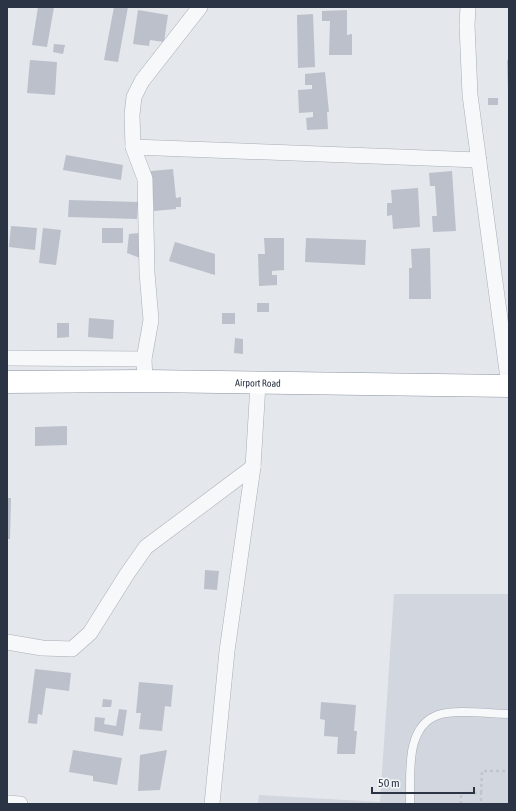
<svg xmlns="http://www.w3.org/2000/svg" width="516" height="811" viewBox="0 0 516 811" font-family="'Asap Condensed',sans-serif">
<rect width="100%" height="100%" fill="#e4e7ec"/>
<!-- built -->
<polygon fill="#d2d6de" points="394,594 509,594 509,804 258,804 259,795 380,802"/>
<!-- building -->
<g fill="#bbc0ca">
<polygon points="38,7 54,7 47,47 32,45"/>
<polygon points="114,7 128,7 118,62 104,60"/>
<polygon points="138,10 168,15 164,42 150,40 149,46 133,44"/>
<polygon points="347,10 347,35 352,34 352,55 329,55 330,21 322,21 322,11"/>
<polygon points="313,14 315,67 298,68 297,15"/>
<polygon points="54,44 65,45 63,54 53,52"/>
<polygon points="30,60 57,62 55,95 27,93"/>
<polygon points="507,60 509,60 509,89 508,89"/>
<polygon points="325,72 329,112 327,112 328,129 307,130 306,118 313,117 313,112 299,113 298,90 312,89 312,85 305,85 305,74"/>
<rect x="488" y="98" width="10" height="7"/>
<polygon points="66,155 123,165 121,180 63,170"/>
<polygon points="173,169 176,198 181,197 181,207 176,207 176,209 154,211 151,171"/>
<polygon points="452,171 456,231 433,232 432,216 437,216 435,186 430,186 429,173"/>
<polygon points="418,188 420,227 393,229 392,215 387,216 387,203 392,203 391,190"/>
<polygon points="69,200 138,202 137,219 68,217"/>
<polygon points="11,226 37,228 35,250 9,247"/>
<polygon points="43,228 61,230 56,265 39,263"/>
<rect x="102" y="228" width="21" height="15"/>
<polygon points="139,233 140,258 127,253 129,234"/>
<polygon points="264,238 284,238 284,270 272,271 272,275 277,275 277,285 259,286 258,254 265,254"/>
<polygon points="306,238 366,240 365,265 305,262"/>
<polygon points="175,242 215,254 215,275 169,261"/>
<polygon points="430,248 431,299 409,299 409,268 412,268 411,249"/>
<rect x="257" y="303" width="12" height="9"/>
<rect x="222" y="313" width="13" height="11"/>
<polygon points="89,318 114,320 113,339 88,337"/>
<polygon points="57,323 69,323 69,337 57,338"/>
<polygon points="235,338 243,339 243,354 234,353"/>
<polygon points="67,426 67,445 35,446 35,427"/>
<polygon points="7,498 11,498 10,539 7,539"/>
<polygon points="205,570 219,571 217,590 204,589"/>
<polygon points="35,669 71,673 69,691 46,688 42,715 38,714 37,724 28,723"/>
<polygon points="139,682 173,685 171,707 165,706 162,731 139,729 141,713 136,713"/>
<polygon points="103,699 112,700 111,707 102,707"/>
<polygon points="321,702 356,705 354,731 357,731 355,754 337,754 338,737 324,736 325,720 320,719"/>
<polygon points="119,709 127,710 123,736 94,731 95,717 105,718 104,724 116,726"/>
<polygon points="73,750 122,758 117,785 93,781 93,776 69,772"/>
<polygon points="167,750 160,790 138,791 140,755"/>
</g>
<g fill="none" stroke-linecap="round" stroke-linejoin="round">
<defs>
<path id="lane" d="M 410,804 C 411,776 404,727 438,715 C 457,709 489,714 509,714"/>
<g id="street">
<polyline points="468,7 467,25 470,95 509,386"/>
<polyline points="133,147 479,160"/>
<polyline points="7,358 144,359"/>
<polyline points="145,381 144,359 151,320 147,273 145,179 133,147 132,115 134,97 142,81 200,7"/>
<polyline points="7,642 42,648 72,649 90,633 127,574 146,547 253,467"/>
<polyline points="7,803 20,804"/>
<polyline points="212,804 227,651 253,467 258,384"/>
</g>
<g id="highway">
<path id="s1" d="M 7,382 L 145,381 L 509,386"/>
</g>
</defs>
<!-- lane casing -->
<use href="#lane" stroke="#a9aeb7" stroke-width="9"/>
<!-- street casing -->
<use href="#street" stroke="#a9aeb7" stroke-width="16"/>
<!-- highway casing -->
<use href="#highway" stroke="#8b94a3" stroke-width="23"/>
<!-- path -->
<g stroke="#c2c5cb" stroke-width="2.5" stroke-dasharray="3 3" stroke-linecap="butt">
<polyline points="481,793 482,771 509,771"/>
<polyline points="461,804 461,793 481,793 481,804"/>
</g>
<!-- lane -->
<use href="#lane" stroke="#f7f8fa" stroke-width="8"/>
<!-- street -->
<use href="#street" stroke="#f7f8fa" stroke-width="15"/>
<!-- highway -->
<use href="#highway" stroke="#fff" stroke-width="22"/>
</g>
<g text-anchor="middle" stroke-width="3" stroke-linejoin="round" paint-order="stroke">
<!-- street labels -->
<g font-size="10" fill="#2b3445" stroke="#f4f6f9">
<text dy="4" stroke="none"><textPath href="#s1" startOffset="251">Airport Road</textPath></text>
</g>
</g>
<!-- border -->
<rect width="516" height="811" fill="none" stroke="#2b3445" stroke-width="16"/>
<!-- scale -->
<path d="M372 787v6h102v-6" fill="none" stroke="#2b3445" stroke-width="2"/>
<text x="378" y="787" font-size="12" fill="#2b3445" stroke="#f4f6f9" stroke-width="3" paint-order="stroke">50 m</text>
</svg>
